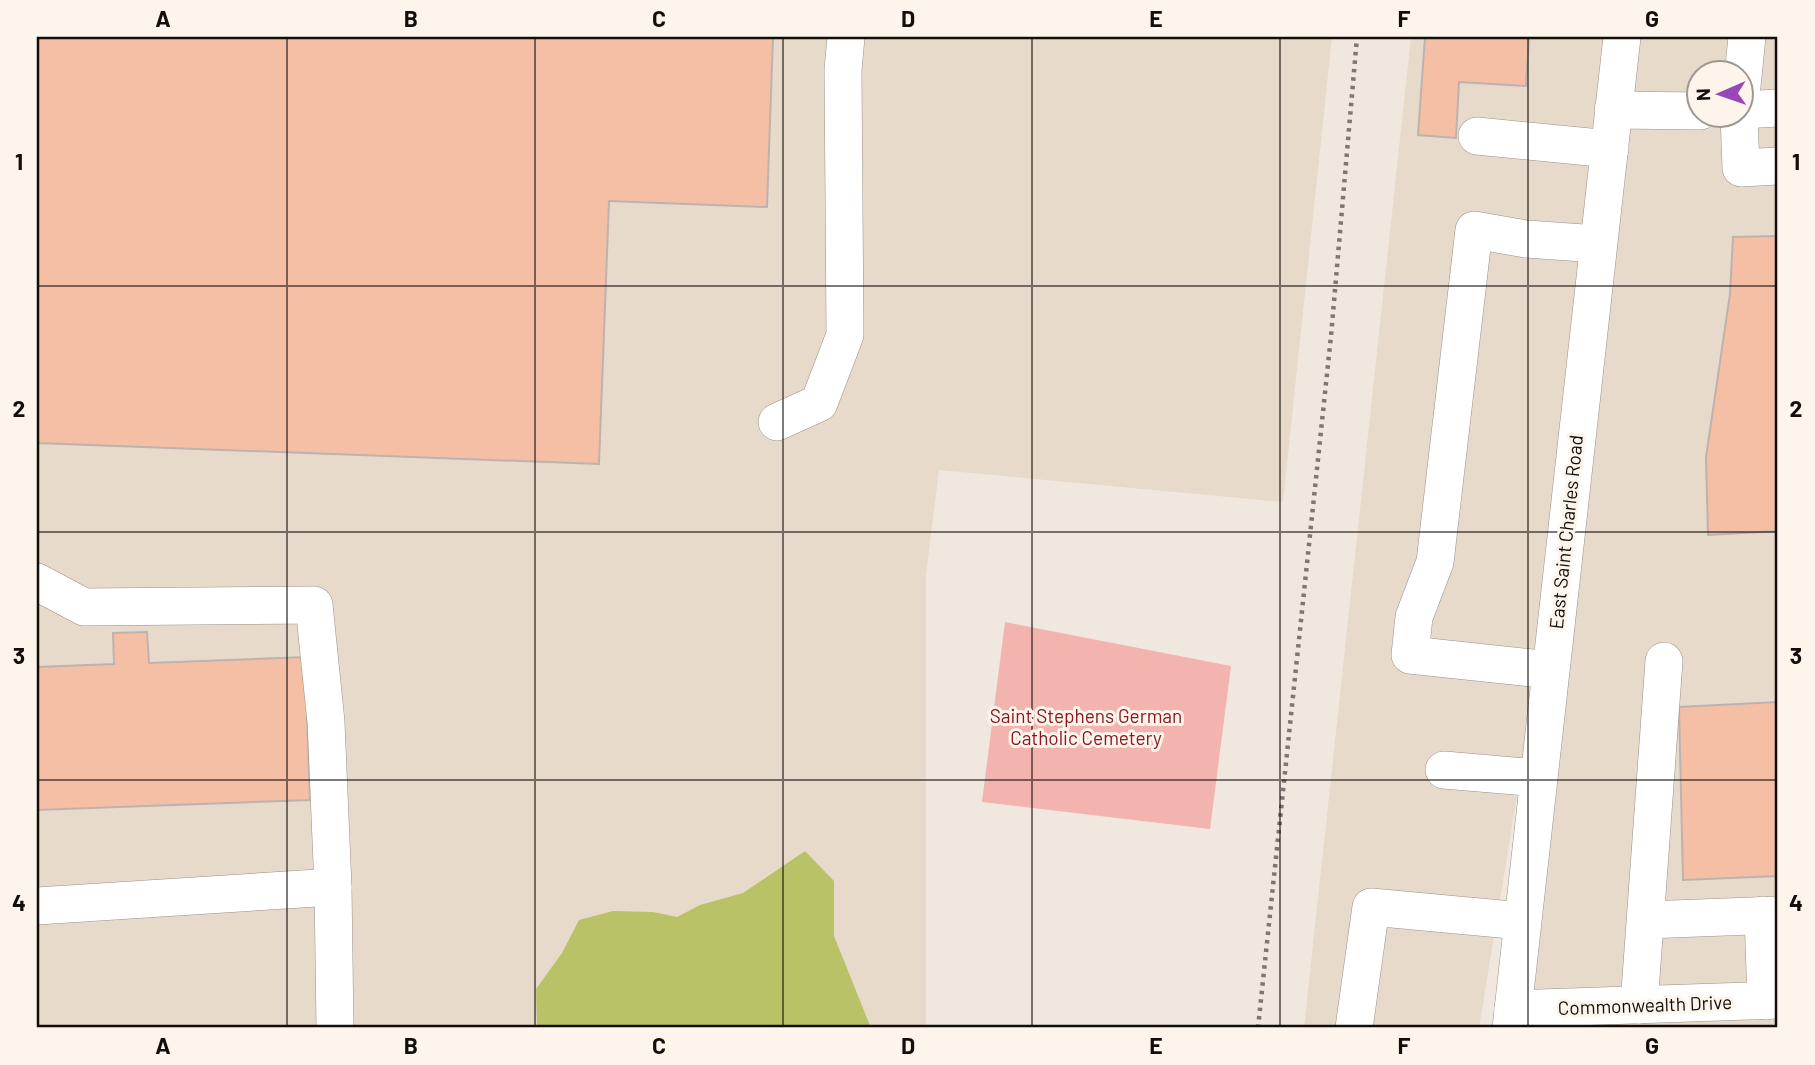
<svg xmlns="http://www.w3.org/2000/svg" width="1815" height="1065" viewBox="0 0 1815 1065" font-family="Barlow,sans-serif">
<rect width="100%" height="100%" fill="#f0e7de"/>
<!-- built -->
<g fill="#e8dacb" fill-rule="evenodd">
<polygon points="37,37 1332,37 1283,502 939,470 926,575 926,1028 37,1028"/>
<path d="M 1411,37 L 1778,37 L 1778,1028 L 1523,1028 L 1626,130 L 1479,1028 L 1304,1028 ZM 1700,74 L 1742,74 L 1742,116 L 1700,116 Z"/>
</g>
<!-- green -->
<polygon fill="#f3b3ae" points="1005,622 1231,666 1210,829 982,802"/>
<!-- water -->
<polygon fill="#b9c266" points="805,851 834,881 834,936 871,1028 537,1028 536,989 562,953 579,920 613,911 653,912 677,917 700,905 743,893"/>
<!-- building -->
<g fill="#f5bfa6" stroke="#beb2ad" stroke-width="2">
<polygon points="37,37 773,37 767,207 609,201 599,464 37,443"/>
<polygon points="1425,37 1529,37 1526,86 1459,82 1456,138 1418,135"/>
<polygon points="1778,236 1778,531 1708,535 1706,457 1730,294 1733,237"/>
<polygon points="147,632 149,663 305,657 310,800 37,810 37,667 114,664 113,633"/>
<polygon points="1778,702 1778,876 1683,880 1679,707"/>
</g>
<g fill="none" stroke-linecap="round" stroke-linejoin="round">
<defs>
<g id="minor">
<polyline points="1742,86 1747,37"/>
<polyline points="1613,110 1700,111"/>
<polyline points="1742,110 1778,108"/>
<polyline points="1739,116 1741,168 1778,166"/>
<polyline points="1477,136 1610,149"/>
<polyline points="777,422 819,403 845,335 843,70 846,37"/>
<polyline points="37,582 84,607 314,605 326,722 333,887 37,906"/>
<polyline points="1550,670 1410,655 1414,617 1435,562 1474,230 1526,239 1598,244"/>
<polyline points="1444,770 1538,778"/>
<polyline points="333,887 335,1028"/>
<polyline points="1763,915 1766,1001"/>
<polyline points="1646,920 1778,915"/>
<polyline points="1639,1005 1664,661"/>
<polyline points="1513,1009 1778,1000"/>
<polyline points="1354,1028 1371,907 1522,921"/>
<polyline points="1511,1028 1622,37"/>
</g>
</defs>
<!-- minor casing -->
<use href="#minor" stroke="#999188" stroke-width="38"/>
<!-- path -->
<polyline stroke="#7d7771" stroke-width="4.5" stroke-dasharray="3.5 5" stroke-linecap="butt" points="1258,1028 1331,336 1357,37"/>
<!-- minor -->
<use href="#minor" stroke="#fff" stroke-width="37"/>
</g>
<!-- grid -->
<path fill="none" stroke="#110e0b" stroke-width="2" stroke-opacity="0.55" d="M 287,37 L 287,1028M 535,37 L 535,1028M 783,37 L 783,1028M 1032,37 L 1032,1028M 1280,37 L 1280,1028M 1528,37 L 1528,1028M 37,286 L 1778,286M 37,532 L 1778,532M 37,780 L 1778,780"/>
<g text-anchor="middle" stroke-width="6" stroke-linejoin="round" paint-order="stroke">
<!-- street labels -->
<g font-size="19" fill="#110e0b" stroke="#fdf4eb">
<text transform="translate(1566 532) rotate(-84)" y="7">East Saint Charles Road</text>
<text transform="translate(1645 1005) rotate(-2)" y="7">Commonwealth Drive</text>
</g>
<!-- park labels -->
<g font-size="19" fill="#8a1820" stroke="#fdf4eb">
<text x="1086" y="723">Saint Stephens German<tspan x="1086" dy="22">Catholic Cemetery</tspan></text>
</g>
</g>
<!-- border -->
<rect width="1815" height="1065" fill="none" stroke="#fdf4eb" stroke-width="77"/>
<!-- north arrow -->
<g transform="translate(1720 94) rotate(268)"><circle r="33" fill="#fdf4eb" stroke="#9f9891" stroke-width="2"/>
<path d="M0-5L12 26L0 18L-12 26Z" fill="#9847b6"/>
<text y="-10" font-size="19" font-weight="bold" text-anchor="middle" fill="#110e0b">N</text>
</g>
<rect x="38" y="38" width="1738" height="988" fill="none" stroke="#110e0b" stroke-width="2.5"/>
<g font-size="23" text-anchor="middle" font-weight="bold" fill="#110e0b">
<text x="163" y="27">A</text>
<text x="411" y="27">B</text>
<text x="659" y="27">C</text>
<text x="908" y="27">D</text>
<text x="1156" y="27">E</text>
<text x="1404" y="27">F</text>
<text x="1652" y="27">G</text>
<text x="19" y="170">1</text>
<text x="1796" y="170">1</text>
<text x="19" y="417">2</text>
<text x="1796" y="417">2</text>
<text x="19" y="664">3</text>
<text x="1796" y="664">3</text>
<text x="19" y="911">4</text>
<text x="1796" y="911">4</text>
<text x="163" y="1054">A</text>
<text x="411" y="1054">B</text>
<text x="659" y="1054">C</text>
<text x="908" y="1054">D</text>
<text x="1156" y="1054">E</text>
<text x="1404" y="1054">F</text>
<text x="1652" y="1054">G</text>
</g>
</svg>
